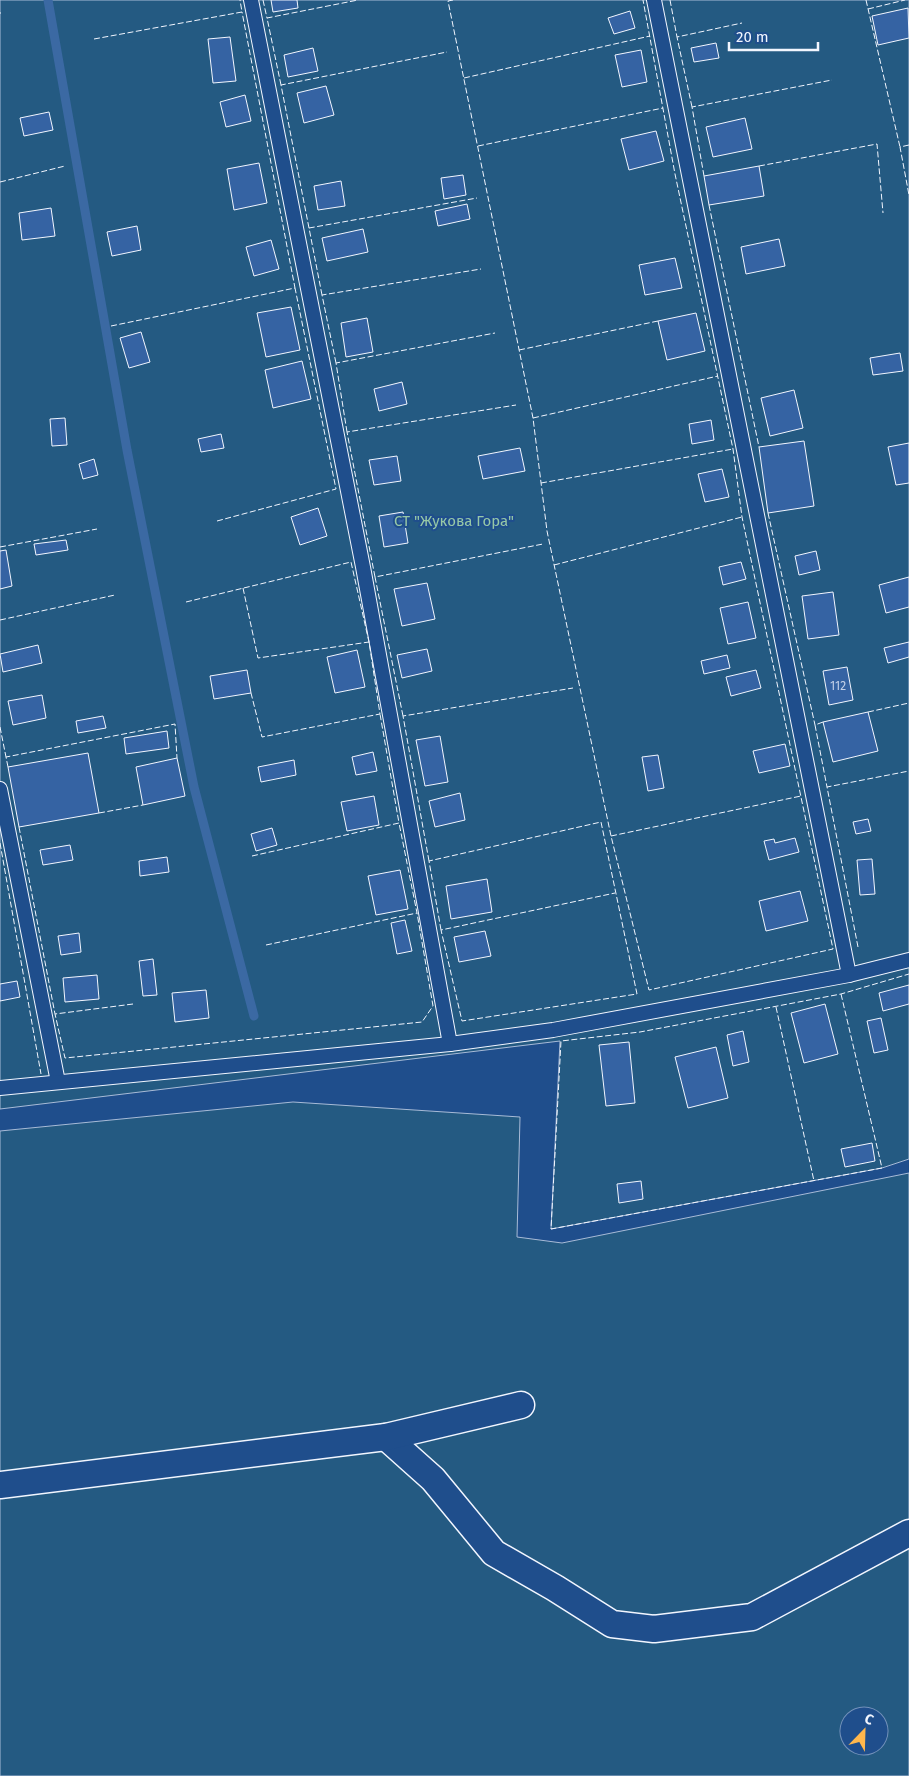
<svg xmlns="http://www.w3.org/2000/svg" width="909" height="1776" viewBox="0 0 909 1776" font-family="'Fira Sans',sans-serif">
<rect width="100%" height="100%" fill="#1f4e8c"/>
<!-- green -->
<g fill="#245a82" stroke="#a8bbd7" fill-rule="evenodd">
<polygon points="0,0 909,0 909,1159 882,1168 551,1229 560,1041 0,1109"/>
<path d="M 293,1102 L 520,1117 L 517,1237 L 562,1243 L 909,1173 L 909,1776 L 0,1776 L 0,1131 ZM 849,1716 L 879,1716 L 879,1746 L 849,1746 Z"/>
</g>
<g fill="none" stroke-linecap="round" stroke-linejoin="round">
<!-- stream -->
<polyline stroke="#3b69a3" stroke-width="9" points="48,0 127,450 194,787 254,1016"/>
</g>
<!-- building -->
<g fill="#3563a3" stroke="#f2f6ff">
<polygon points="271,0 297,0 298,8 273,12"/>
<polygon points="908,8 909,38 878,45 872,16"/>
<polygon points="630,11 635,28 614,34 608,18"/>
<polygon points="230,37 236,81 213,83 208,39"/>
<polygon points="716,43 719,58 694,62 691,48"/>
<polygon points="313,48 318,71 288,77 284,55"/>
<polygon points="641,50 647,82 622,87 615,55"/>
<polygon points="326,86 334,115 304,123 297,93"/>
<polygon points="245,95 251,121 226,127 220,102"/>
<polygon points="49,112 53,130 24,136 20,118"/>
<polygon points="745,118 752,149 713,157 706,127"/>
<polygon points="656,131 664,161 629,170 621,139"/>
<polygon points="259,163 267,203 234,210 227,169"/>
<polygon points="759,166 764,196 709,205 704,176"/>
<polygon points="463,175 466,195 444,199 441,178"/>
<polygon points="341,181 345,206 318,210 314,186"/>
<polygon points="467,204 470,219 438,226 435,211"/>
<polygon points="51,208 55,236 22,240 19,213"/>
<polygon points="137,226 141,250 112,256 107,232"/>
<polygon points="363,229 368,252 327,261 322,238"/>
<polygon points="779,239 785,266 746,274 741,247"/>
<polygon points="271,240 279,269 254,276 246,247"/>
<polygon points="675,258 682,288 645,295 639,265"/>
<polygon points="291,307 300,350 266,357 257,313"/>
<polygon points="696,313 705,351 667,360 658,321"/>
<polygon points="367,318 373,352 346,357 341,323"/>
<polygon points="141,332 150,362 129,368 120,338"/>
<polygon points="900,353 903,371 873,375 870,358"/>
<polygon points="302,361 311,399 273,408 265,370"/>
<polygon points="402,382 407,404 379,411 374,389"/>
<polygon points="794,390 803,428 770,436 761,398"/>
<polygon points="65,418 67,445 52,446 50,419"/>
<polygon points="711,420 714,440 692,444 689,424"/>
<polygon points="221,434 224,448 201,452 198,439"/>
<polygon points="804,441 814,506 768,513 759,447"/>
<polygon points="909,443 909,483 896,485 888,447"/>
<polygon points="520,448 525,471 483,479 478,456"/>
<polygon points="397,456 401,481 374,485 369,460"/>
<polygon points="94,459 98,475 83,479 79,464"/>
<polygon points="722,469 729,497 705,502 698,474"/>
<polygon points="318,508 327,536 300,545 291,517"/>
<polygon points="403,512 408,543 384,547 379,516"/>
<polygon points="66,540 68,550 36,555 34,544"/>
<polygon points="6,550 12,586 0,589 0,551"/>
<polygon points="816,551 820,570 799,575 795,556"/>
<polygon points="741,562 746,579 723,585 719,567"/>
<polygon points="909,577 909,607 886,613 879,585"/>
<polygon points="427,583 435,619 402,626 394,589"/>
<polygon points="833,592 839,635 808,639 802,596"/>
<polygon points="748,602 756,638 728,644 720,608"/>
<polygon points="909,642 909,657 888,663 884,648"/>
<polygon points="38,645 42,663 3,672 0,654"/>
<polygon points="427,649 432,671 402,678 397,655"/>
<polygon points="357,650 365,687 335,693 327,657"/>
<polygon points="727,655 730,668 704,674 701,661"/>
<polygon points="847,667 853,700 829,705 823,671"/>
<polygon points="247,670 251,693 214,699 210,676"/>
<polygon points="756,670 761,688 731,696 726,677"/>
<polygon points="42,695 46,718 13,725 8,701"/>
<polygon points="868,712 878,751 833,762 823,722"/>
<polygon points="103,716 106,728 78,733 76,721"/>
<polygon points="167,731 169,748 126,754 124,738"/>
<polygon points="440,736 448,782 425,786 416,740"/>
<polygon points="785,744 790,766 759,773 753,751"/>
<polygon points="373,752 377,771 356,775 352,757"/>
<polygon points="88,753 99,813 19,827 8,767"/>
<polygon points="658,755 664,788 648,791 642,757"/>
<polygon points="177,758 185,796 143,805 136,767"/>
<polygon points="294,760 296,775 261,782 258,767"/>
<polygon points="460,793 465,820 435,827 429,801"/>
<polygon points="374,796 379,825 347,831 341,802"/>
<polygon points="868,819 871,831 856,834 853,822"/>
<polygon points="272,828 277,845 256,851 251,834"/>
<polygon points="795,838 799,852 769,860 764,841 774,839 775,843"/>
<polygon points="70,845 73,860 43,865 40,850"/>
<polygon points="167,857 169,872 140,876 139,861"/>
<polygon points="872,859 875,894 860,895 857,860"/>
<polygon points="400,870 408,909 376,915 368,876"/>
<polygon points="487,879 492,912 451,919 446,886"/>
<polygon points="800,891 808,921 766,931 759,901"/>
<polygon points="405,920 412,951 397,954 391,923"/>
<polygon points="485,931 491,956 459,962 454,937"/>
<polygon points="79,933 81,952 61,955 58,936"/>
<polygon points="153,959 157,995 143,996 139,961"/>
<polygon points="97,975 99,999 65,1002 63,978"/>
<polygon points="17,981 20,997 0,1001 0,984"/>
<polygon points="909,985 909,1004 883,1011 879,993"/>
<polygon points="206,990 209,1018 175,1022 172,993"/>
<polygon points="825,1004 838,1054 804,1063 791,1013"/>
<polygon points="881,1018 888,1050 874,1053 867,1021"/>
<polygon points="743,1031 749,1062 733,1066 727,1035"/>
<polygon points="629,1042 635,1103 606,1106 599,1045"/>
<polygon points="716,1047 728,1098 688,1108 675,1057"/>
<polygon points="872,1143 875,1161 845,1167 841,1149"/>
<polygon points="641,1181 643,1199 619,1203 617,1184"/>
</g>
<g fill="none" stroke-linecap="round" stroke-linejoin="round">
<defs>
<g id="lane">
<polyline points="251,0 363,567 450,1044"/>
<polyline points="654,0 849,975"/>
<polyline points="0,789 58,1082"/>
<polyline points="0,1088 450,1044 553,1030 849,975 909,960"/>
</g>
<g id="street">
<polyline points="386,1437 433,1479 494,1553 555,1588 612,1624 654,1629 752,1617 909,1533"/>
<polyline points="0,1485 386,1437 521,1405"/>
</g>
</defs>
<!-- lane casing -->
<use href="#lane" stroke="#f2f6ff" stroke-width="16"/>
<!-- street casing -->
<use href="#street" stroke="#f2f6ff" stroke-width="29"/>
<!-- lane -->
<use href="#lane" stroke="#1f4e8c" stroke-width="14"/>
<!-- street -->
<use href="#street" stroke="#1f4e8c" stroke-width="26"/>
<!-- fence -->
<g stroke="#f2f6ff" stroke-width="1" stroke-dasharray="6 2.5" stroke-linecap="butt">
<polyline points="263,0 267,18"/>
<polyline points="453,0 448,1 533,418 547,531 611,836 649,990 833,949 742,517 733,449 675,174 643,0"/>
<polyline points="670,0 677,37"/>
<polyline points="866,0 900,147"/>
<polyline points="868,9 905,0"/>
<polyline points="0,13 1,13"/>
<polyline points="94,39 242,12 240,0"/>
<polyline points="464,78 650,36"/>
<polyline points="281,85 267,18 358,0"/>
<polyline points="692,107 677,37 742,23"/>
<polyline points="909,145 900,147 909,195"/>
<polyline points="478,146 663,108"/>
<polyline points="759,166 877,144 883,213"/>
<polyline points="704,176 692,107 832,80"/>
<polyline points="0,182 65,166"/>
<polyline points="709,205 759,447"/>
<polyline points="309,228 281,85 447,52"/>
<polyline points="322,295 309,228 477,198"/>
<polyline points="111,326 295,288 242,12"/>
<polyline points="519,350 658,321"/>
<polyline points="336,363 322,295 481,269"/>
<polyline points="533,418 718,376"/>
<polyline points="347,432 336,363 495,333"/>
<polyline points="541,483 733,449"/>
<polyline points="768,513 815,725"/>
<polyline points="217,521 336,489 295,288"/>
<polyline points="0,547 97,529"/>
<polyline points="554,565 742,517"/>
<polyline points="375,577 347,432 516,405"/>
<polyline points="243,588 258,658 369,642"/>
<polyline points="186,602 351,562 369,642 380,714 262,737 251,693"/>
<polyline points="0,620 115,595"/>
<polyline points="868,712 909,703"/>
<polyline points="403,716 375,577 543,544"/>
<polyline points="823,722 815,725 827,787"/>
<polyline points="0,727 6,757"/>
<polyline points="8,767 6,757 175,724 177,758"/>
<polyline points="99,813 143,805"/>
<polyline points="19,827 55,1014"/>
<polyline points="611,836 801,796"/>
<polyline points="0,843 41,1074"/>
<polyline points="252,856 399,823 380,714"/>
<polyline points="429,861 403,716 573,688"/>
<polyline points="441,930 429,861 601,822 637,994 462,1021 441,930 615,893"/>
<polyline points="266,945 417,913 399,823"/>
<polyline points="858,947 827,787 909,771"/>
<polyline points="841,994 882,1168 551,1229 561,1041 640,1032 841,994 909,974"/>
<polyline points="133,1004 55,1014 65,1058 422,1022 433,1006 417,913"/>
<polyline points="776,1007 814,1181"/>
</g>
</g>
<g text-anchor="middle" stroke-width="4" stroke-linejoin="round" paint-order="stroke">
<!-- number labels -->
<g font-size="12" fill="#c3d1e8">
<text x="838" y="690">112</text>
</g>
<!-- park labels -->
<g font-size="15" fill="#97c8a6" stroke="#1f4e8c">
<text x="454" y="526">СТ "Жукова Гора"</text>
</g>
</g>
<!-- north arrow -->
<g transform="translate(864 1731) rotate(23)"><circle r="24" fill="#1f4e8c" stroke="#7391ba"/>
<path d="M0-4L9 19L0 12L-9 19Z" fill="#ffb74d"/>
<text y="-8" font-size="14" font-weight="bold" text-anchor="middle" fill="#f2f6ff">С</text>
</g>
<!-- scale -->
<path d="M729 42v8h89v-8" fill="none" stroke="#f2f6ff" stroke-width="2.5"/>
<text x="736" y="42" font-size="15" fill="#f2f6ff" stroke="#1f4e8c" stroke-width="4" paint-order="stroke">20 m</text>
</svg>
